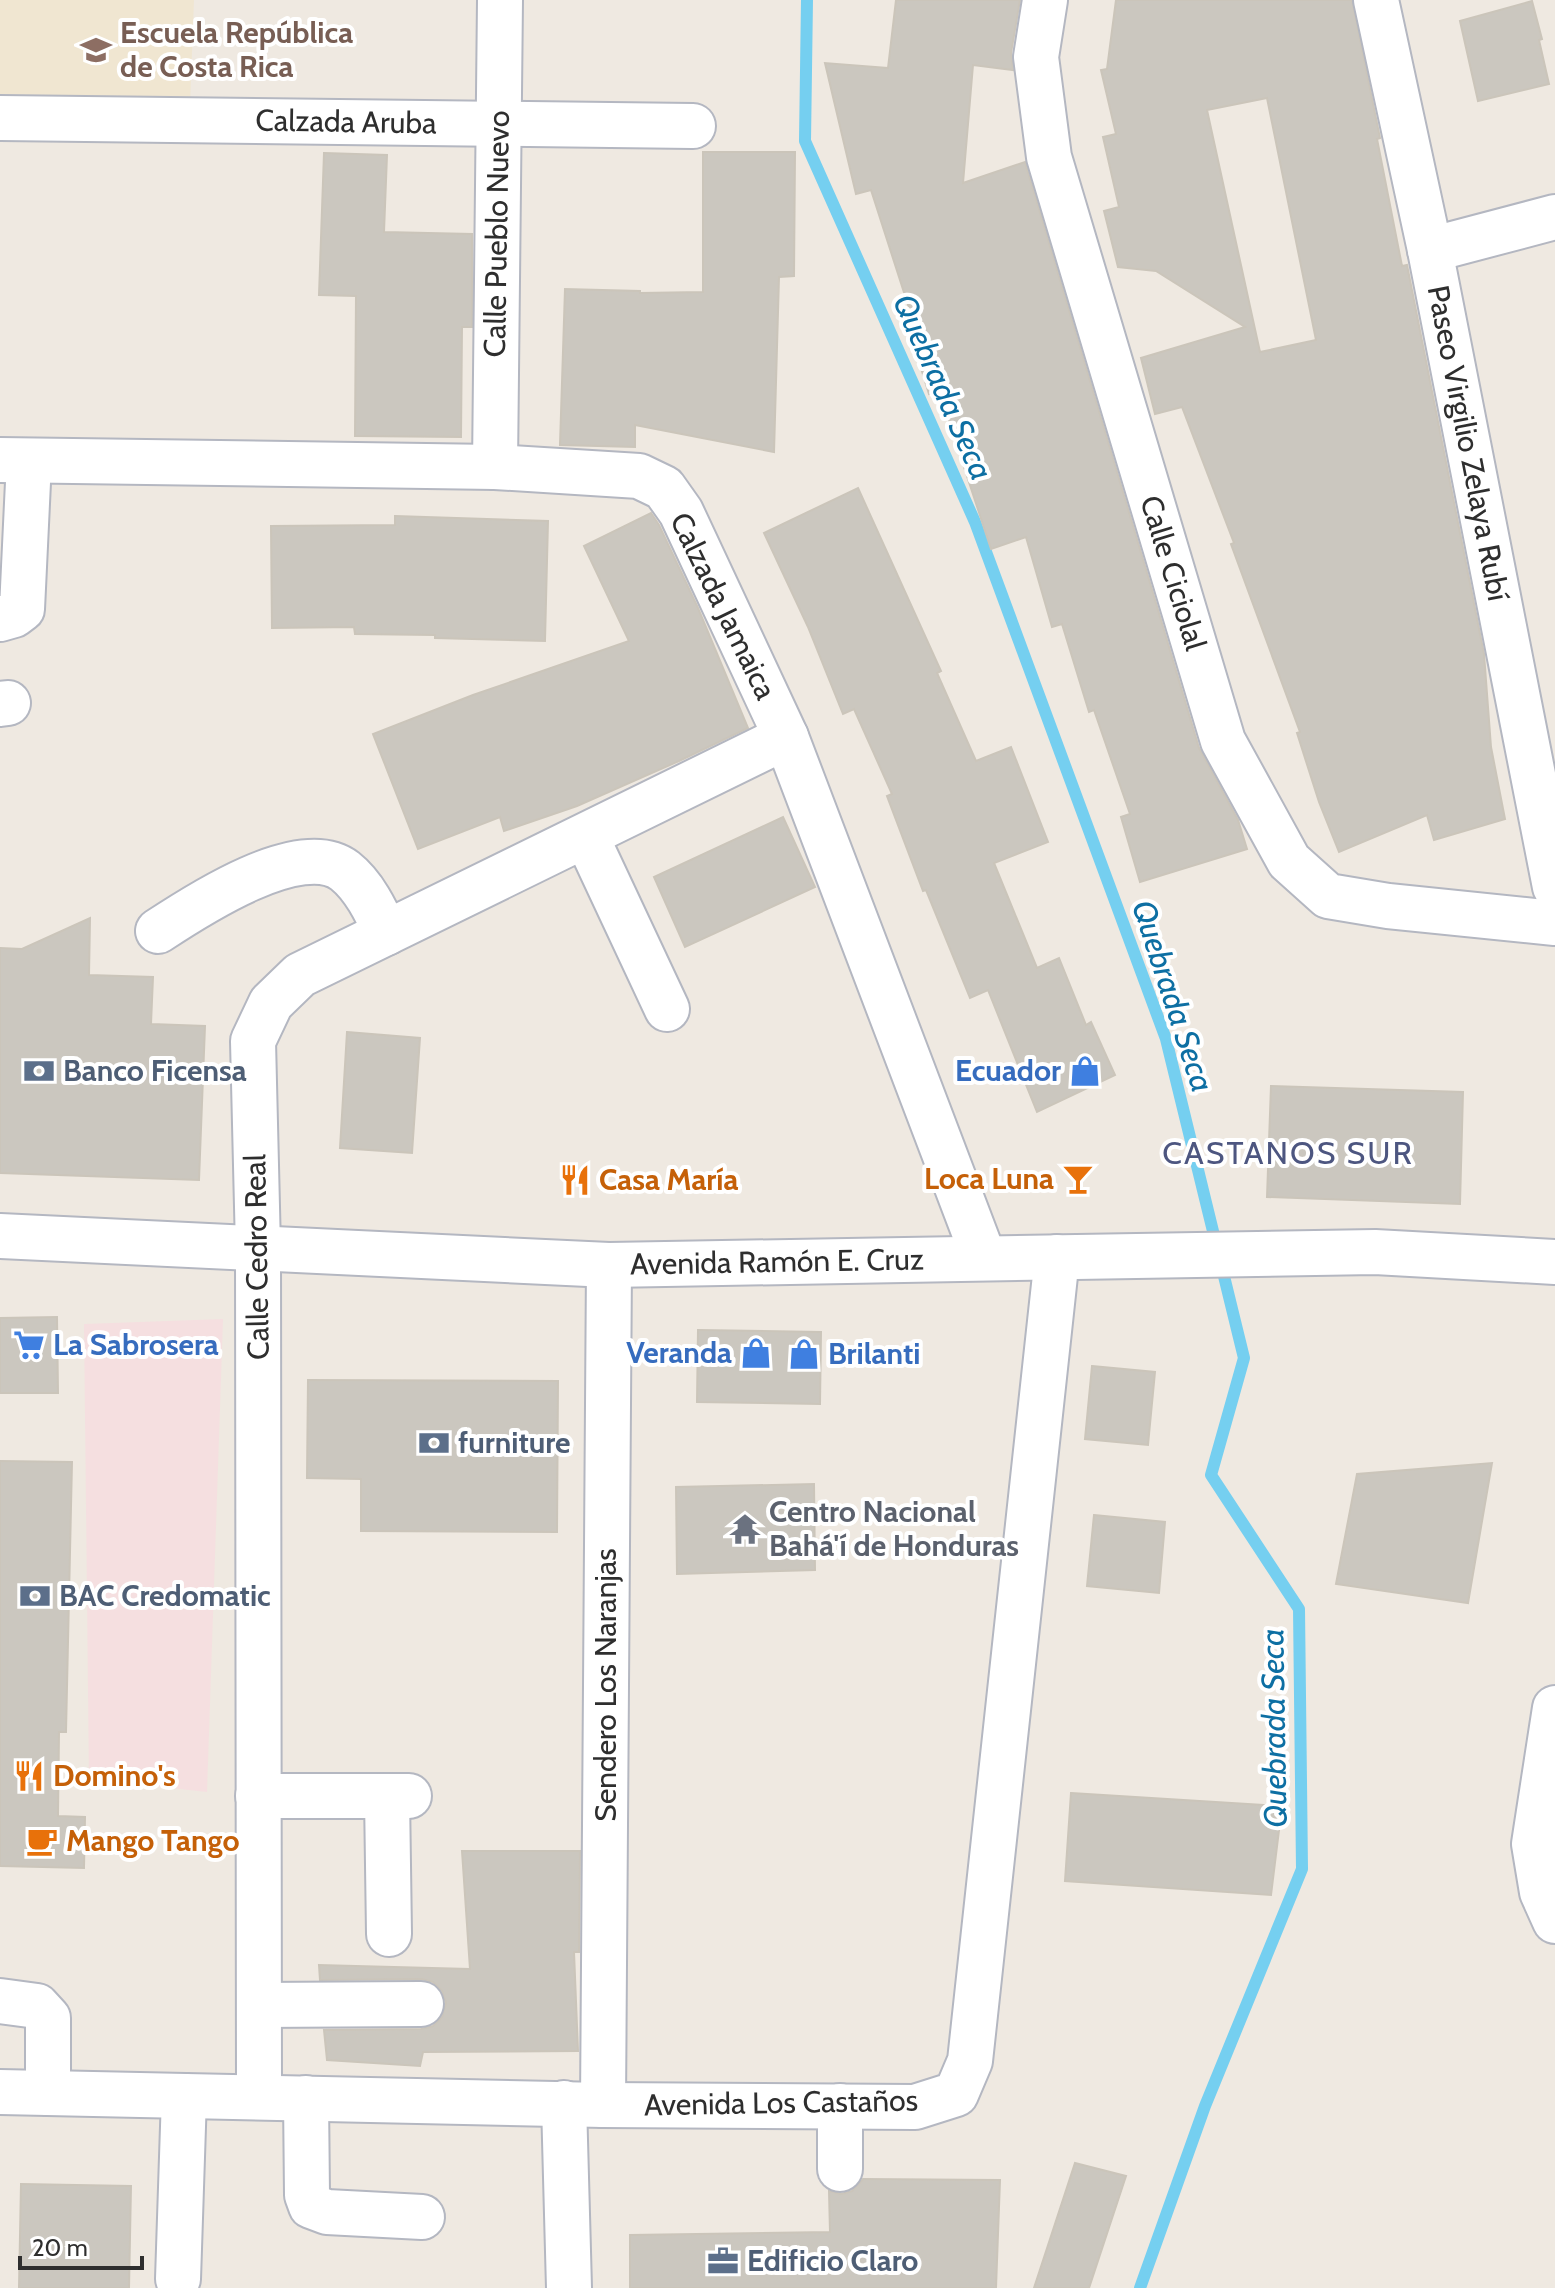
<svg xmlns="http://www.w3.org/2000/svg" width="1555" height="2288" viewBox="0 0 1555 2288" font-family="Cabin,sans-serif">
<rect width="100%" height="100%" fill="#efe9e1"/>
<!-- education -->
<polygon fill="#f0e6d1" points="0,0 194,0 190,104 0,100"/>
<!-- medical -->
<polygon fill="#f5dfe0" points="223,1319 207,1792 89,1779 84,1324"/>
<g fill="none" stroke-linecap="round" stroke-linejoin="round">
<!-- stream -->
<polyline stroke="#75cff0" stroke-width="12" points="807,0 805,141 975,522 1166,1039 1244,1358 1211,1475 1299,1609 1302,1869 1205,2106 1140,2288"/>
</g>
<!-- building -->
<g fill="#cbc7bf" stroke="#cbc5ba" stroke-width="2" fill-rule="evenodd">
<polygon points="896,0 1020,0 1011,53 1013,70 973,65 963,183 1025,162 1199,748 1238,820 1247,849 1140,882 1121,817 1130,814 1094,710 1089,712 1062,624 1052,627 1026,537 991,549 939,391 929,394 903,310 909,308 871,190 856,194 825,63 888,68"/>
<path d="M 1116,0 L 1352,0 L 1380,138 L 1377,139 L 1402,266 L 1407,265 L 1484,654 L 1491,747 L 1505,819 L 1434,840 L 1427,815 L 1339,852 L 1319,802 L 1297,733 L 1300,732 L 1231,544 L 1234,543 L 1182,407 L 1155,414 L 1141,358 L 1245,327 L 1156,271 L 1118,267 L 1104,211 L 1119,207 L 1103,137 L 1116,134 L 1101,70 L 1107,69 ZM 1267,98 L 1316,340 L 1260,352 L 1207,110 Z"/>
<polygon points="1532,1 1542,39 1539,40 1549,84 1478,101 1460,21"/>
<polygon points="703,152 795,152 794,276 779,277 774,452 635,425 635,447 560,445 565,289 640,291 640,293 703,292"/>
<polygon points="324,153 387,155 384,232 472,234 472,327 462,327 461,437 355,436 356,296 319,295"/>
<polygon points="858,488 941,671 937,673 976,761 1011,747 1048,842 994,863 1037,968 1059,958 1086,1025 1091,1022 1115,1075 1037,1112 988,990 970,998 926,890 923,891 887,796 892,794 854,709 843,714 808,627 764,533"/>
<polygon points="651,513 659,525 698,608 748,728 679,761 577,806 504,831 500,817 418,849 373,734 473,695 629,641 584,546"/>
<polygon points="395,516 548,521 545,641 435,638 435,635 355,634 354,627 272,628 271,526 395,525"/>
<polygon points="783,817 815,887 685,947 654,877"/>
<polygon points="90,918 89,975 153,977 151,1024 205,1026 199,1180 0,1173 0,948 22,949"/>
<polygon points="347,1032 420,1038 412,1153 340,1148"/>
<polygon points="1271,1086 1463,1092 1460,1204 1267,1197"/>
<polygon points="57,1317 58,1393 0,1393 0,1318"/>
<polygon points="698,1330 821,1332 820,1404 697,1402"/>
<polygon points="1092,1366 1155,1372 1148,1445 1085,1439"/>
<polygon points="308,1380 558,1381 557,1532 361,1531 361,1479 307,1478"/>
<polygon points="0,1461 72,1462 66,1732 59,1732 58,1816 85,1817 84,1868 0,1866"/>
<polygon points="1492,1463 1468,1603 1336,1584 1357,1474"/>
<polygon points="814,1484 815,1570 677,1574 676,1487"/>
<polygon points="1094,1515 1165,1522 1159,1593 1087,1586"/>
<polygon points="1071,1793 1282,1806 1271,1895 1065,1881"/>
<polygon points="462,1851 580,1851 579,1952 574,1952 578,2051 423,2052 420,2066 327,2060 324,2030 421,2029 433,2026 442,2017 446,2003 442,1991 433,1982 421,1979 320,1980 319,1965 470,1969"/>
<polygon points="1075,2163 1126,2176 1089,2288 1034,2288"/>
<polygon points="863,2179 1000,2180 996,2288 630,2288 630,2235 830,2232 829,2191 841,2194 852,2191"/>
<polygon points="21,2184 131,2186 129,2288 19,2288"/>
</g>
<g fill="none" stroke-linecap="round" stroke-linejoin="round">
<defs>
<g id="minor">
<polyline points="1045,0 1036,57 1049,157 1223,741 1289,861 1328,896 1388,906 1555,923"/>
<polyline points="1376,0 1430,250 1555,887"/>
<polyline points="0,118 693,126"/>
<polyline points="1430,250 1555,217"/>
<polyline points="0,460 495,467 639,476 664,488 681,512 786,737 984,1258"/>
<polyline points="495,467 500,0"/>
<polyline points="0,619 14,615 22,609 29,461"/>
<polyline points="0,704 8,703"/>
<polyline points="586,836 667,1009"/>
<path d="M 158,931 C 196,906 301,837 345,871 C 364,886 376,911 386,933"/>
<polyline points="0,1236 609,1265 1375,1252 1555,1262"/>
<polyline points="1555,1708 1534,1844 1542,1892 1555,1921"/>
<polyline points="258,1796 409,1796"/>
<polyline points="387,1796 389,1934"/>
<polyline points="0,2001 37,2006 48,2018 48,2093"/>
<polyline points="259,2005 421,2004"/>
<polyline points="0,2092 603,2105 915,2107 956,2094 970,2061 1057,1257"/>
<polyline points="259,2097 258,1248 253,1041 271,1003 300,975 786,737"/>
<polyline points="306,2098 307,2195 311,2206 327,2212 422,2217"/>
<polyline points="564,2103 569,2288"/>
<polyline points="603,2105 609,1265"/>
<polyline points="840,2169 840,2106"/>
<polyline points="178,2279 184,2096"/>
</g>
</defs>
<!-- minor casing -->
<use href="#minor" stroke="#b4b7c1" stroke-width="48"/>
<!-- minor -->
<use href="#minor" stroke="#fff" stroke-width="44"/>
</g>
<!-- icons -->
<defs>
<symbol id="school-bare" viewBox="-9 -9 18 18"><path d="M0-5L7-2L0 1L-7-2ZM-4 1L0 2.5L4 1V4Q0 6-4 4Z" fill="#8d6e63" stroke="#fff" stroke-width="2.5" paint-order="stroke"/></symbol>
<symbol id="bank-bare" viewBox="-9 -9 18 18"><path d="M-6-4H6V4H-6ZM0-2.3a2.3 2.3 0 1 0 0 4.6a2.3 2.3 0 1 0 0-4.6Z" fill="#5c6f8a" stroke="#fff" stroke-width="2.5" paint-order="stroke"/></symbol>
<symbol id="shop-bare" viewBox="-9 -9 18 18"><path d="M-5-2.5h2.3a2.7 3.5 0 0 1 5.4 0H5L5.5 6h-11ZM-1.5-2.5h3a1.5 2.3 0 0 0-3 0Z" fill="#3f7fe0" stroke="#fff" stroke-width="2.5" paint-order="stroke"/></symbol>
<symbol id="bar-bare" viewBox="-9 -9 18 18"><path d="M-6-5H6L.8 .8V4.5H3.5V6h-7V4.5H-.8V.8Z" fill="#e8710a" stroke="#fff" stroke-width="2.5" paint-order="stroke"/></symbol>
<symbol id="restaurant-bare" viewBox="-9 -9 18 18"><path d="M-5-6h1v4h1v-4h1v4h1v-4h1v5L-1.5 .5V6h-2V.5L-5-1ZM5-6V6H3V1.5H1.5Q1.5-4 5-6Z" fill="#e8710a" stroke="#fff" stroke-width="2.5" paint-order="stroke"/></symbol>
<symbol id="supermarket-bare" viewBox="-9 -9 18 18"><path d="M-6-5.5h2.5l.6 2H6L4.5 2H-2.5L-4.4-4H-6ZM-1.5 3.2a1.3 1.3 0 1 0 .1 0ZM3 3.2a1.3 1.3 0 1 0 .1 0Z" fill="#3f7fe0" stroke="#fff" stroke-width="2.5" paint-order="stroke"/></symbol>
<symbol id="temple-bare" viewBox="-9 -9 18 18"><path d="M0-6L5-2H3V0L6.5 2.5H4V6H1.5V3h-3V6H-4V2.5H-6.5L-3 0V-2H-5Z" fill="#6b7280" stroke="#fff" stroke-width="2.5" paint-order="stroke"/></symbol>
<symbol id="cafe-bare" viewBox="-9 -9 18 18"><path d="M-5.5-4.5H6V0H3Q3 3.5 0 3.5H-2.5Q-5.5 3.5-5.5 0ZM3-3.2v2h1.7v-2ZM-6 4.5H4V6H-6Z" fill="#e8710a" stroke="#fff" stroke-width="2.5" paint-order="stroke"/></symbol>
<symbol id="office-bare" viewBox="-9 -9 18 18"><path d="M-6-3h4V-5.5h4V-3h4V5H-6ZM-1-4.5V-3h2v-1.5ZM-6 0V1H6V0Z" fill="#5c6f8a" stroke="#fff" stroke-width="2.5" paint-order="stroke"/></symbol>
</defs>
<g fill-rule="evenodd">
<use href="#school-bare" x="74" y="28" width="44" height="44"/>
<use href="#bank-bare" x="17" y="1049" width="44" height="44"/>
<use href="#shop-bare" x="1063" y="1049" width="44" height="44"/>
<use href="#bar-bare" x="1056" y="1157" width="44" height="44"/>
<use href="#restaurant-bare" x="553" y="1158" width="44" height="44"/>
<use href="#supermarket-bare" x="7" y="1323" width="44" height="44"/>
<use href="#shop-bare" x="734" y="1331" width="44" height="44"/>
<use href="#shop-bare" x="782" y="1332" width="44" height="44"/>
<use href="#bank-bare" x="412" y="1421" width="44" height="44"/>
<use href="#temple-bare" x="723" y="1507" width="44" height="44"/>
<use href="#bank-bare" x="13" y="1574" width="44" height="44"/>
<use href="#restaurant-bare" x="7" y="1754" width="44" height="44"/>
<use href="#cafe-bare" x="20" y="1819" width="44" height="44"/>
<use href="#office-bare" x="701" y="2239" width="44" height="44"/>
</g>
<g text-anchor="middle" stroke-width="8" stroke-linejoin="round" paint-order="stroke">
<!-- education labels -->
<g font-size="30" font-weight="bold" fill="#785e54" stroke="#fff" text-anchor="start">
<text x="120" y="43">Escuela República<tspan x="120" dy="34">de Costa Rica</tspan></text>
</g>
<!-- street labels -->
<g font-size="30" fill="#2e2e2e" stroke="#fff">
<text transform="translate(346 122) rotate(1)" y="10">Calzada Aruba</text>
<text transform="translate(497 234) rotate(-89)" y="10">Calle Pueblo Nuevo</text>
<text transform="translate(1468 443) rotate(79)" y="10">Paseo Virgilio Zelaya Rubí</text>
<text transform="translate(1173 573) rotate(73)" y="10">Calle Ciciolal</text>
<text transform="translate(723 606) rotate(64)" y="10">Calzada Jamaica</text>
<text transform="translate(257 1257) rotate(-91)" y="10">Calle Cedro Real</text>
<text transform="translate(777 1262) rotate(-1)" y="10">Avenida Ramón E. Cruz</text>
<text transform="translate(606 1685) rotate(-90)" y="10">Sendero Los Naranjas</text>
<text transform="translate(781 2103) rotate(-1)" y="10">Avenida Los Castaños</text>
</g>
<!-- service labels -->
<g font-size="30" font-weight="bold" fill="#4e5e75" stroke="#fff" text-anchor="start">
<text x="63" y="1081">Banco Ficensa</text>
<text x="458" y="1453">furniture</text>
<text x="59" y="1606">BAC Credomatic</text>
<text x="747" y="2271">Edificio Claro</text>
</g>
<!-- shop labels -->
<g font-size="30" font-weight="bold" fill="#366cbe" stroke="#fff" text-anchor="end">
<text x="1061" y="1081">Ecuador</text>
<text x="53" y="1355" text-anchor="start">La Sabrosera</text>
<text x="732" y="1363">Veranda</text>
<text x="828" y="1364" text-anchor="start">Brilanti</text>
</g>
<!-- food labels -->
<g font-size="30" font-weight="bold" fill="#c56008" stroke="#fff" text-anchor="start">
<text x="1054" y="1189" text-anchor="end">Loca Luna</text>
<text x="599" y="1190">Casa María</text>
<text x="53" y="1786">Domino's</text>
<text x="66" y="1851">Mango Tango</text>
</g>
<!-- worship labels -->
<g font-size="30" font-weight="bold" fill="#5b616d" stroke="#fff" text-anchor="start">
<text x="769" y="1522">Centro Nacional<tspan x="769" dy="34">Bahá'í de Honduras</tspan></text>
</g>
<!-- water labels -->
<g font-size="32" font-style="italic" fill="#0d6fa3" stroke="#fff">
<text transform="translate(943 387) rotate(66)" y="11">Quebrada Seca</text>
<text transform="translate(1173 996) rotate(72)" y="11">Quebrada Seca</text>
<text transform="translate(1274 1728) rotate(-91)" y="11">Quebrada Seca</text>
</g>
<!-- neighbourhood labels -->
<g font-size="32" letter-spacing="2" fill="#4d5680" stroke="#fff">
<text x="1288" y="1164">CASTANOS SUR</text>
</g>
</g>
<!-- scale -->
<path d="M20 2256v12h122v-12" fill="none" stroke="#2e2e2e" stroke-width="4"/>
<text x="32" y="2256" font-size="24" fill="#2e2e2e" stroke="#ffffff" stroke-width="6" paint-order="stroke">20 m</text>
</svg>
